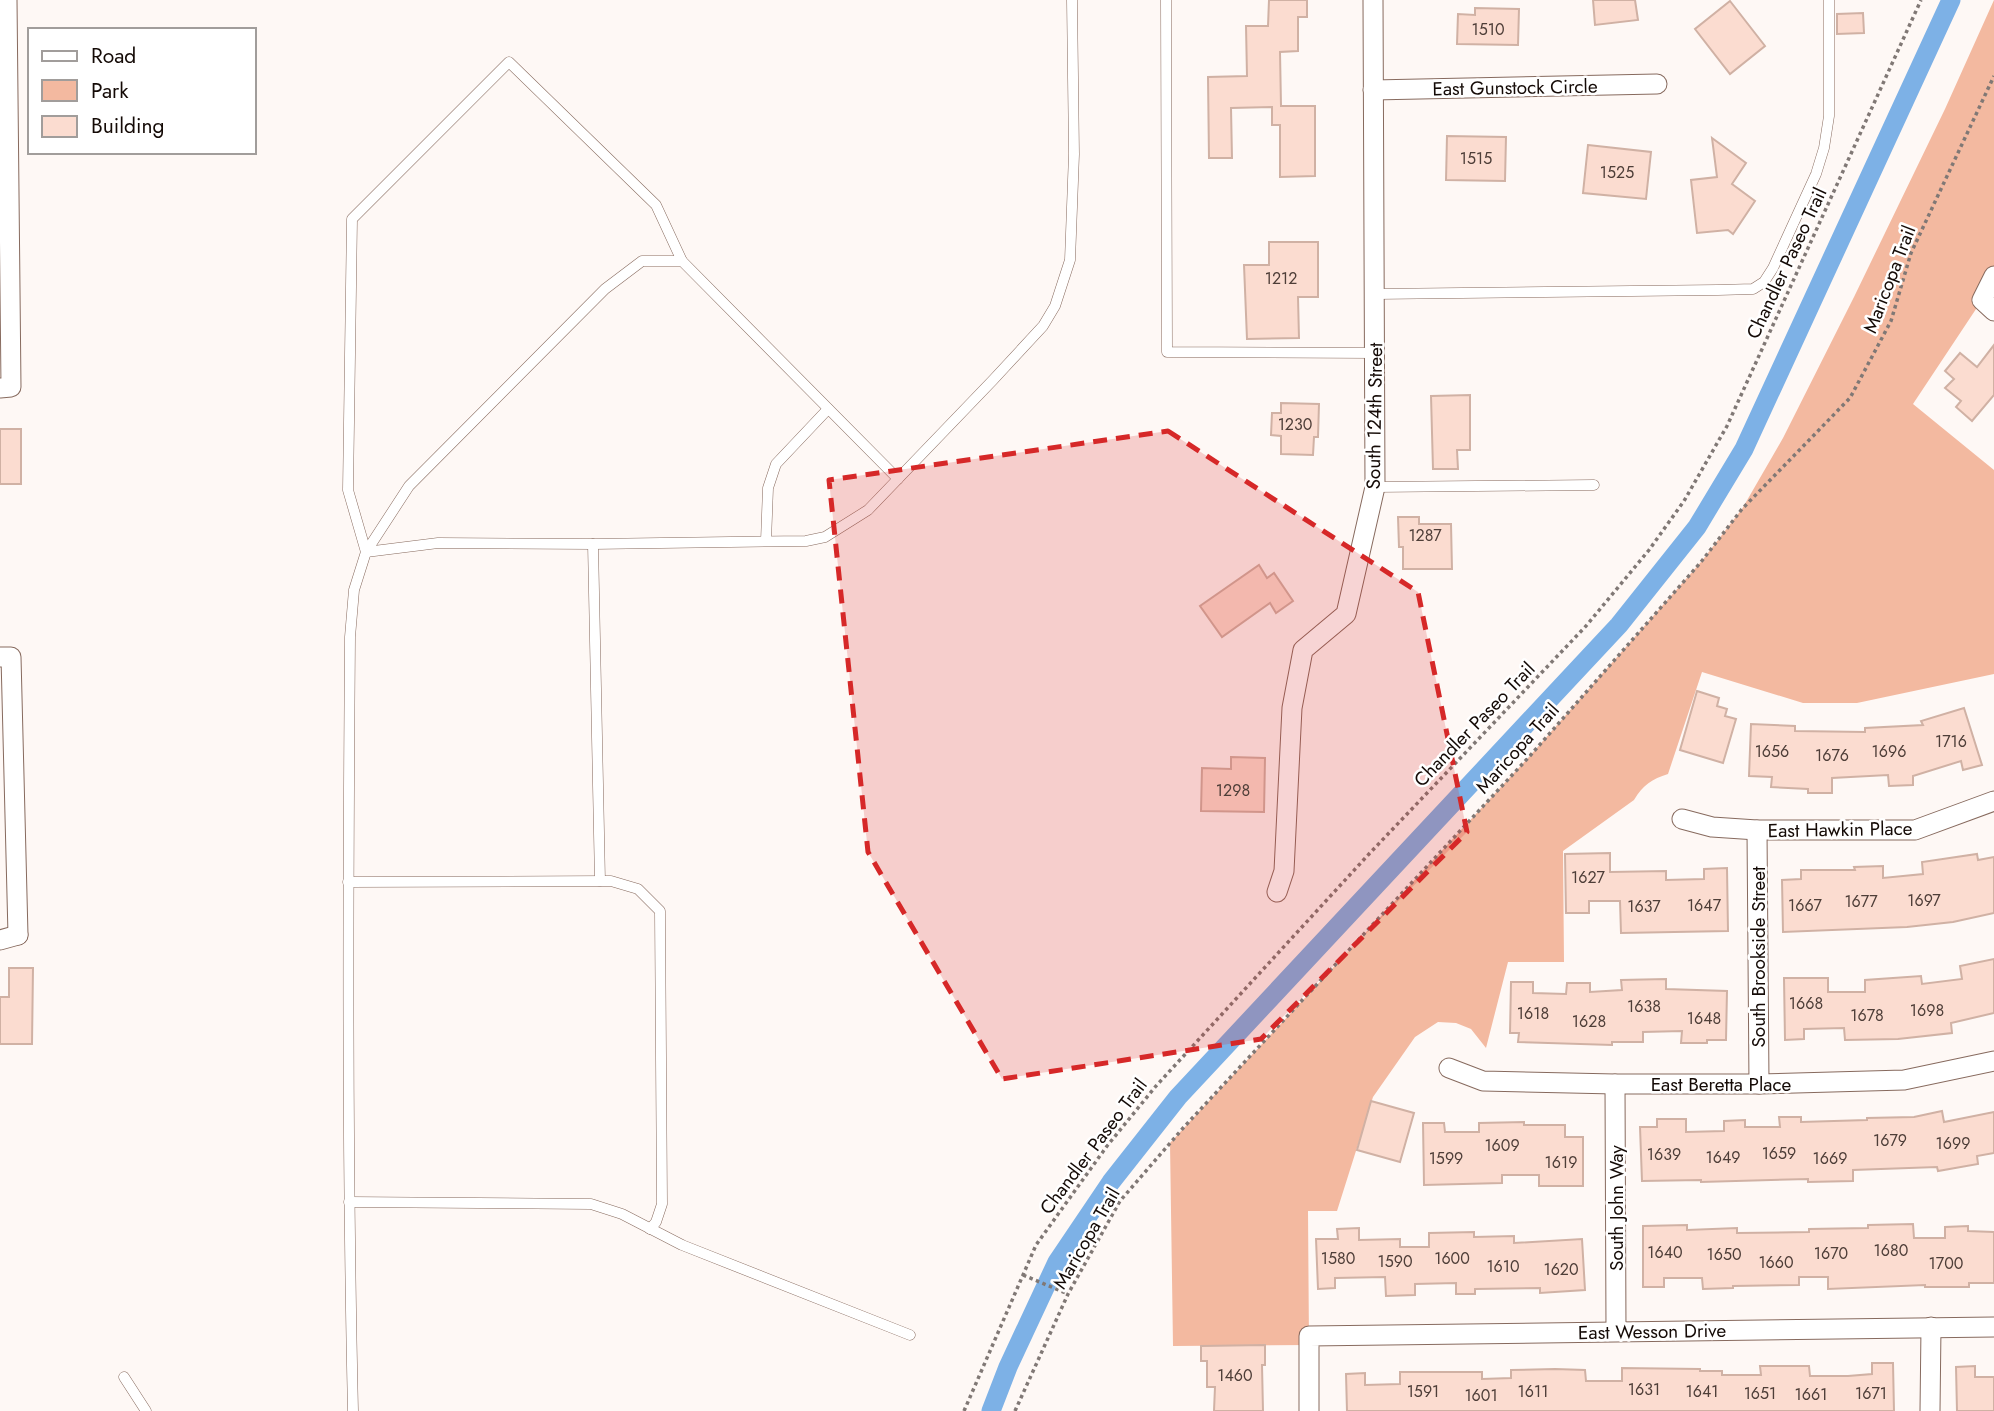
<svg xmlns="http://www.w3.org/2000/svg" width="1994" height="1411" viewBox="0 0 1994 1411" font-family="Jost,sans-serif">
<rect width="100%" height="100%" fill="#fef8f5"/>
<!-- green -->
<path fill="#f3b9a0" d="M 1994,0 L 1994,276 L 1982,300 L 1913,404 L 1994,470 L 1994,674 L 1857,703 L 1803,703 L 1702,672 L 1668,774 C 1652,779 1643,785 1634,800 L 1563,851 L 1564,962 L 1508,962 L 1486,1048 L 1471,1029 L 1456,1023 L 1438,1022 L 1415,1037 L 1373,1097 L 1337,1211 L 1308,1211 L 1309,1345 L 1173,1346 L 1170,1143 L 1528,758 L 1701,562 L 1742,509 L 1783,438 L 1854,297 L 1945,109 Z"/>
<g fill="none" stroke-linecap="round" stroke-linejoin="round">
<!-- canal -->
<polyline stroke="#7db1e6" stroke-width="19" points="991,1411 1008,1367 1057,1262 1111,1182 1178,1097 1619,625 1697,527 1744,449 1951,0"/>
</g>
<!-- building -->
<g fill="#fbdcd0" stroke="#d0b1a4" stroke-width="2">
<polygon points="1269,0 1307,0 1307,17 1298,17 1298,51 1280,52 1281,106 1315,106 1315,176 1280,177 1280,125 1272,125 1272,107 1231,108 1232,158 1209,158 1208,77 1247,76 1246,26 1268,26"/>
<polygon points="1593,0 1635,0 1638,20 1595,25"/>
<polygon points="1730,1 1765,46 1730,74 1695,29"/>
<polygon points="1475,8 1519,9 1518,45 1457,44 1458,14 1475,15"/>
<polygon points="1863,13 1864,33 1837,34 1837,14"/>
<polygon points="1447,136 1506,137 1505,181 1446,180"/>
<polygon points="1712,138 1746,163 1732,184 1755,201 1733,234 1728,230 1697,233 1691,180 1717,177"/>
<polygon points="1588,145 1651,152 1646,199 1583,193"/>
<polygon points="1269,242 1318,242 1318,297 1298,297 1299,338 1247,339 1244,265 1269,265"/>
<polygon points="1994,345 1994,395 1972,421 1956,407 1961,401 1945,388 1954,379 1945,371 1960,353 1977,367"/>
<polygon points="1470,395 1470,450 1457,450 1458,469 1433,469 1431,396"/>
<polygon points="1281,403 1319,404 1318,437 1314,437 1313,455 1281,454 1281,436 1271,435 1272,413 1281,413"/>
<rect x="0" y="429" width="21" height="55"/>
<polygon points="1398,517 1419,517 1419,524 1451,524 1452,569 1403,569 1403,547 1399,547"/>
<polygon points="1259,565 1267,578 1274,573 1293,601 1276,613 1270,603 1222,637 1200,606"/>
<polygon points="1697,691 1719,698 1717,706 1727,709 1725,716 1736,719 1723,763 1680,750"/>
<polygon points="1964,708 1982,765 1963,770 1961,761 1913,776 1913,785 1889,786 1888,775 1832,778 1832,793 1808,793 1808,789 1771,787 1772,777 1749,776 1751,724 1795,726 1795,731 1865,732 1865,728 1923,725 1921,721"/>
<polygon points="1231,757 1265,758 1264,812 1201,811 1202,768 1231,769"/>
<polygon points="1610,853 1610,872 1666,871 1666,880 1704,879 1704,869 1727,868 1728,931 1621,933 1620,901 1589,901 1589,913 1566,913 1565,854"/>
<polygon points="1977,854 1978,860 1994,857 1994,913 1953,922 1907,927 1783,932 1782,880 1801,879 1801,870 1855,870 1854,867 1883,866 1883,878 1923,874 1922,862"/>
<polygon points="1994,959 1994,1013 1951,1023 1952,1033 1898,1039 1845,1040 1844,1028 1804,1029 1804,1039 1785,1040 1784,978 1828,978 1828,992 1865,992 1865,980 1921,976 1922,984 1962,979 1960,966"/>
<polygon points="9,968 33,968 32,1044 0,1044 0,997 9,997"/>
<polygon points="1666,979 1666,989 1727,991 1726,1040 1707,1040 1707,1043 1681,1043 1682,1031 1643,1032 1643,1042 1612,1042 1612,1045 1518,1042 1519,1033 1510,1033 1511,982 1533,982 1533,993 1566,994 1567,983 1590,983 1590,992 1622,990 1621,980"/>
<polygon points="1371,1101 1414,1113 1400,1162 1357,1150"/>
<polygon points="1942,1111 1944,1122 1994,1112 1994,1153 1977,1156 1978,1164 1938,1171 1937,1167 1853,1170 1853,1181 1808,1182 1808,1179 1701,1182 1701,1180 1642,1181 1640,1127 1657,1127 1657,1119 1686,1119 1686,1132 1724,1131 1724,1121 1745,1120 1745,1127 1780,1127 1779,1117 1801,1117 1801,1122 1867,1120 1867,1118 1914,1117"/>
<polygon points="1524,1122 1524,1125 1565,1125 1565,1137 1583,1137 1583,1186 1539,1186 1539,1175 1502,1175 1502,1183 1424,1185 1423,1123 1444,1123 1445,1132 1479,1132 1479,1123"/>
<polygon points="1913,1224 1914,1238 1945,1238 1945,1227 1968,1226 1968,1231 1994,1232 1994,1283 1969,1283 1969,1287 1925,1287 1925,1285 1828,1289 1828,1277 1799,1277 1799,1285 1733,1286 1733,1288 1703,1289 1702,1278 1664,1278 1664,1287 1643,1287 1643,1226 1687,1225 1687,1230 1737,1228 1737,1233 1809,1232 1809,1229 1868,1228 1868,1225"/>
<polygon points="1359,1228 1359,1240 1400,1239 1400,1247 1429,1247 1429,1233 1474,1232 1474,1237 1514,1236 1514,1243 1582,1239 1585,1290 1540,1293 1540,1288 1475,1289 1475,1294 1456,1294 1456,1283 1415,1284 1415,1295 1386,1296 1385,1277 1335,1278 1335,1288 1318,1289 1316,1239 1338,1239 1337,1229"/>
<polygon points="1265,1345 1265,1365 1262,1365 1263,1411 1214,1411 1215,1387 1207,1387 1207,1361 1201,1361 1201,1346"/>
<polygon points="1872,1363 1893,1363 1894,1411 1347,1411 1346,1374 1365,1373 1365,1385 1400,1384 1400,1372 1482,1372 1482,1379 1511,1378 1511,1370 1555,1369 1585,1370 1586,1381 1622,1381 1622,1368 1700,1369 1700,1371 1722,1371 1722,1375 1761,1375 1760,1366 1809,1366 1810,1376 1848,1376 1872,1374"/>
<polygon points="1975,1366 1975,1377 1994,1377 1994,1411 1957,1411 1956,1367"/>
</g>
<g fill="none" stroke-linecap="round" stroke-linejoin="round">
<defs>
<g id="service">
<polyline points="1166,0 1167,352 1376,353"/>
<polyline points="682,261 656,205 509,62 352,219 348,490 366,552 438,543 593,544 806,541 825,537 868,510 993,380 1043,326 1055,306 1070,260 1074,154 1072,0"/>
<polyline points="1375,294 1718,290 1753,289 1764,282 1773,268 1816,174 1824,148 1829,116 1829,0"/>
<polyline points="1375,487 1594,485"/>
<polyline points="766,541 768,488 776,464 828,409"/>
<polyline points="593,544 600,881"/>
<polyline points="348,882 611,881 638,889 660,911 662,1204 656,1222 650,1229"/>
<polyline points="349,1202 591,1204 622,1214 682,1245 910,1335"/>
<polyline points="124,1377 146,1411"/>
<path d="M 353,1411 C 347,1153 348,895 350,637 L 354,590 L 366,552 L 409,486 L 605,289 L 642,261 L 682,261 L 898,479"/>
</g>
<g id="minor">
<polyline points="1373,90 1657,84"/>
<polyline points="1994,276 1982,300 1994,311"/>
<polyline points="0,388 11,387 7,0"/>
<polyline points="0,657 11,657 18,935"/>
<polyline points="1682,819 1712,827 1757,830 1915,830 1994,801"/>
<polyline points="1757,830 1759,1084"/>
<polyline points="1277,892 1284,871 1292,708 1303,650 1346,614 1375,487 1373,0"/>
<polyline points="0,940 18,935"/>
<polyline points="1449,1068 1483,1081 1615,1084 1759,1084 1904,1080 1994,1061"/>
<polyline points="1615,1084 1616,1331"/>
<polyline points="1309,1411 1309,1336 1994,1327"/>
<polyline points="1930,1411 1931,1327"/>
</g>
</defs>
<!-- service casing -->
<use href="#service" stroke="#876a5e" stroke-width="11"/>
<!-- minor casing -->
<use href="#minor" stroke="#876a5e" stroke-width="21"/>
<!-- path -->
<g stroke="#807875" stroke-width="3.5" stroke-dasharray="3.5 3.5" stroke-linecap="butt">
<polyline points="1023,1275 1068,1294"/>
<polyline points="964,1411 1036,1245 1107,1146 1156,1086 1369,854 1586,626 1649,550 1684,501 1727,426 1921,0"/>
<polyline points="1015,1411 1068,1294 1120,1201 1184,1127 1528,758 1701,562 1742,509 1850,398 1891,321 1911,253 1994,76"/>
</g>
<!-- service -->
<use href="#service" stroke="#fff" stroke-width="10"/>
<!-- minor -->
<use href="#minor" stroke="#fff" stroke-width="19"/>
</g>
<!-- marked area -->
<path fill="#d62828" fill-opacity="0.2" stroke="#d62828" stroke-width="5" stroke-dasharray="14 9" stroke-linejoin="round" d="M 1168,431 L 1418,592 L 1467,832 L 1261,1039 L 1002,1079 L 868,852 L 829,480 Z"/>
<g text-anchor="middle" stroke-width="5" stroke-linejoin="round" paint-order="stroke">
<!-- number labels -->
<g font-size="16" fill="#4e3e38">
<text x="1488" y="35">1510</text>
<text x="1476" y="164">1515</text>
<text x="1617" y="178">1525</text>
<text x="1281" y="284">1212</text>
<text x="1295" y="430">1230</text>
<text x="1425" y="541">1287</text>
<text x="1951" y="747">1716</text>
<text x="1772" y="757">1656</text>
<text x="1889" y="757">1696</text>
<text x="1832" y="761">1676</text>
<text x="1233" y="796">1298</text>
<text x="1588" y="883">1627</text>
<text x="1924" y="906">1697</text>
<text x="1861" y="907">1677</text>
<text x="1704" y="911">1647</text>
<text x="1805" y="911">1667</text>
<text x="1644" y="912">1637</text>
<text x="1806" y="1009">1668</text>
<text x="1644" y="1012">1638</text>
<text x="1927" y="1016">1698</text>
<text x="1533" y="1019">1618</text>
<text x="1867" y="1021">1678</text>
<text x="1704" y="1024">1648</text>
<text x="1589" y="1027">1628</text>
<text x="1890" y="1146">1679</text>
<text x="1953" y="1149">1699</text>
<text x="1502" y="1151">1609</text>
<text x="1779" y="1159">1659</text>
<text x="1664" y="1160">1639</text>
<text x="1723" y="1163">1649</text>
<text x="1446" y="1164">1599</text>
<text x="1830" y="1164">1669</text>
<text x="1561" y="1168">1619</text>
<text x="1891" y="1256">1680</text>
<text x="1665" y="1258">1640</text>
<text x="1831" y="1259">1670</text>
<text x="1724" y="1260">1650</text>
<text x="1338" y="1264">1580</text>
<text x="1452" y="1264">1600</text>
<text x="1395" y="1267">1590</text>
<text x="1776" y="1268">1660</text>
<text x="1946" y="1269">1700</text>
<text x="1503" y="1272">1610</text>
<text x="1561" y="1275">1620</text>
<text x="1235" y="1381">1460</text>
<text x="1644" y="1395">1631</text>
<text x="1423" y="1397">1591</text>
<text x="1533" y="1397">1611</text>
<text x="1702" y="1397">1641</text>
<text x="1760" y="1399">1651</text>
<text x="1871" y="1399">1671</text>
<text x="1811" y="1400">1661</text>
<text x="1481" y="1401">1601</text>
</g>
<!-- street labels -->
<g font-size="19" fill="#140a06" stroke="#fff">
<text transform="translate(1515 87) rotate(-1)" y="7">East Gunstock Circle</text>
<text transform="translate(1786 263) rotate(-65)" y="7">Chandler Paseo Trail</text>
<text transform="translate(1889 279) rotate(-69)" y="7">Maricopa Trail</text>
<text transform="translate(1374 416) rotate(-89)" y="7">South 124th Street</text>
<text transform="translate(1474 724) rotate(-46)" y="7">Chandler Paseo Trail</text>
<text transform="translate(1517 748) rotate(-48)" y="7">Maricopa Trail</text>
<text transform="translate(1840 829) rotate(-1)" y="7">East Hawkin Place</text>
<text transform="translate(1758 957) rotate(-90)" y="7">South Brookside Street</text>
<text x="1721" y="1091">East Beretta Place</text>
<text transform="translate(1093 1146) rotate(-53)" y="7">Chandler Paseo Trail</text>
<text transform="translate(1616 1208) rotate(-90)" y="7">South John Way</text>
<text transform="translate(1086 1238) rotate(-60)" y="7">Maricopa Trail</text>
<text transform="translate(1652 1331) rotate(-1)" y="7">East Wesson Drive</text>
</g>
</g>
<!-- legend -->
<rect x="28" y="28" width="228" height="126" fill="#ffffff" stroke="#a19d9b" stroke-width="2"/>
<rect x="42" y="51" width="35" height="10" fill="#ffffff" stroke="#a19d9b" stroke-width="2"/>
<text x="91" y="63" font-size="21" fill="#140a06">Road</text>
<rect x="42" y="80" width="35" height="21" fill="#f3b9a0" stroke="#a19d9b" stroke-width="2"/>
<text x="91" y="98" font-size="21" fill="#140a06">Park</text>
<rect x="42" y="116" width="35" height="21" fill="#fbdcd0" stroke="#a19d9b" stroke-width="2"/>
<text x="91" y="133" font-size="21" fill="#140a06">Building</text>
</svg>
